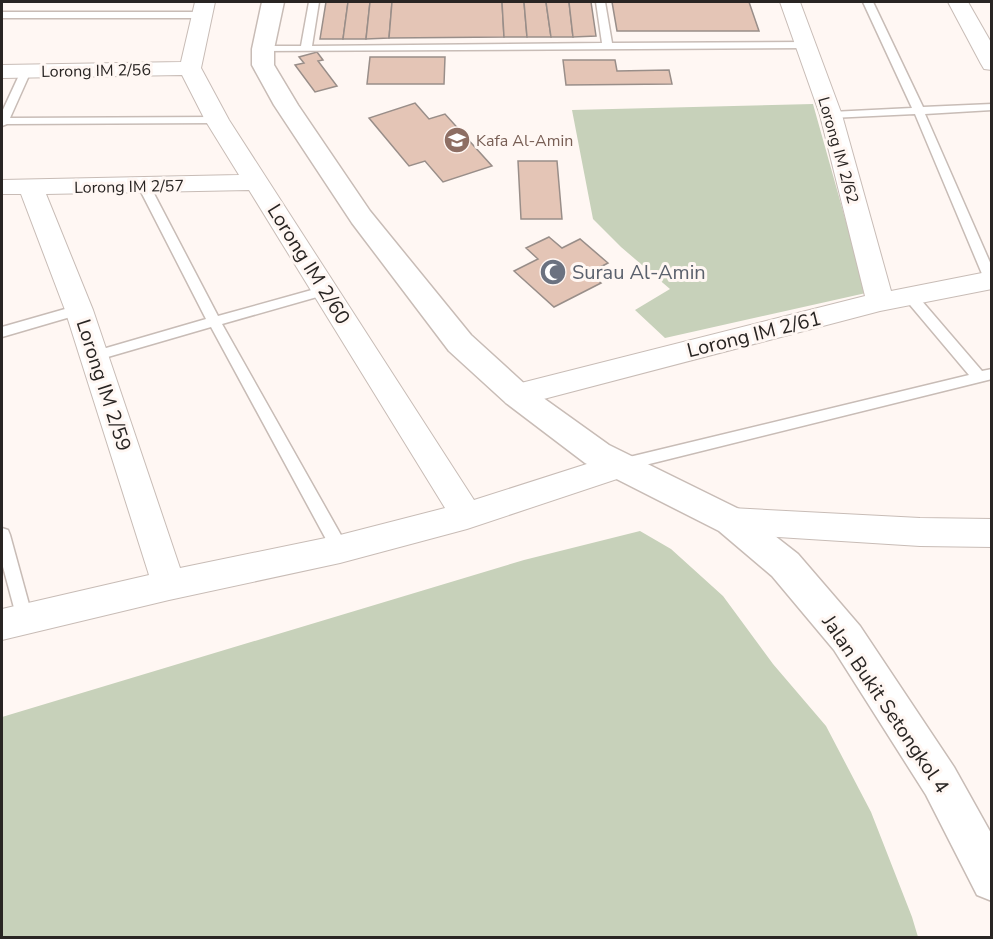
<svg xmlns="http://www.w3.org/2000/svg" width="993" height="939" viewBox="0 0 993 939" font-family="'Nunito Sans',sans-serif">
<rect width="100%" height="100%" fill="#fff7f3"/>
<!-- green -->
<g fill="#c7d1ba">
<polygon points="813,104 866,293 665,338 635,310 670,289 621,247 593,219 572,110"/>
<polygon points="640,531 671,549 723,596 773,664 826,726 871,812 912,917 918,937 2,937 2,717 524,560"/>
</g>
<!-- building -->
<g fill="#e4c5b6" stroke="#998e89" stroke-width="1.5">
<polygon points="326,2 348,2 343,39 320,39"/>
<polygon points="348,2 370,2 366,39 343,39"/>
<polygon points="370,2 392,2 389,38 366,39"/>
<polygon points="392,2 502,2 504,37 389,38"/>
<polygon points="502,2 524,2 527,37 504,37"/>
<polygon points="524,2 546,2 551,37 527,37"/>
<polygon points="546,2 569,2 573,37 551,37"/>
<polygon points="569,2 591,2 596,36 573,37"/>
<polygon points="612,2 749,2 759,31 617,31"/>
<polygon points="317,52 323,60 318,61 337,86 315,92 295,65 304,63 299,57"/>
<polygon points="370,57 445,57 444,84 367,84"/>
<polygon points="563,60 615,60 617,71 669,70 672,84 566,85"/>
<polygon points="415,103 429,119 445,114 492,166 443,182 425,161 409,166 369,118"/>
<polygon points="518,161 557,161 562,219 521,219"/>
<polygon points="549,237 562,248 580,239 608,263 589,273 601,283 554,307 514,271 538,259 526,248"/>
</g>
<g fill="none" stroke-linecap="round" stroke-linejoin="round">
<defs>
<g id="lane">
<polygon points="309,2 319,2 312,46 602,43 596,2 605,2 612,43 807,42 812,45 807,48 259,51 259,47 263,46 301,46"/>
<polygon points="863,2 873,2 923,107 992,104 992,110 925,114 992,267 992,285 985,281 915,114 831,118 826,115 831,112 912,108"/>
<polygon points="2,12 201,12 206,15 201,18 2,18"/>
<polygon points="26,68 31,71 10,118 217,117 222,120 217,123 7,124 2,126 2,112 21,71"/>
<polygon points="144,182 150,186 218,316 326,286 332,290 331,293 222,324 346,544 348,549 346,554 340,556 334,554 211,327 94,361 87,356 89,353 206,319 138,186"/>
<polygon points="910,292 915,293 982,371 992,369 992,379 621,471 616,469 614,465 616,461 621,459 969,375 905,299 903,296 905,293"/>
<polygon points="79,305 84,307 86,310 84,313 2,337 2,327"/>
<polygon points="2,528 8,530 10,535 33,619 31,624 25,626 19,624 17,619 2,563"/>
</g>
<g id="street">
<path d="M 195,2 L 215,2 L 201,68 L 229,120 L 474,500 L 618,454 L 629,457 L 634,466 L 629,475 L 467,529 L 340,563 L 169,600 L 2,640 L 2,609 L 149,575 L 65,310 L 21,194 L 2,194 L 2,180 L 239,175 L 205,120 L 182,75 L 2,78 L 2,65 L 181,62 ZM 249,190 L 445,508 L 340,535 L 180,568 L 93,310 L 46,194 Z"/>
<polygon points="780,2 800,2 842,115 891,291 992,271 992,289 880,311 517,406 506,403 502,395 506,387 517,384 865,296 820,115"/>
<polygon points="948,2 968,2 992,44 992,70 984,69 981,64"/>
<polygon points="731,508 920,518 992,519 992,547 920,546 731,534 719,530 715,521 719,512"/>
</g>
<polygon id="secondary" points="262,2 284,2 274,49 274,65 298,105 370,211 471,335 528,387 609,445 743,511 798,554 860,626 954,767 992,835 992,901 977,895 926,795 834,650 772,576 719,531 585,463 506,403 449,351 352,223 274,105 252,65 252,49"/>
</defs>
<!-- lane casing -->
<use href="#lane" stroke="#c8bcb6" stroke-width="3"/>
<!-- street casing -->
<use href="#street" stroke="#c8bcb6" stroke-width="2"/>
<!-- secondary casing -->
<use href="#secondary" stroke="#c8bcb6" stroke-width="3"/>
<!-- lane -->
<use href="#lane" fill="#fff" fill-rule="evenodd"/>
<!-- street -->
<use href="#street" fill="#fff" fill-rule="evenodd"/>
<!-- secondary -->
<use href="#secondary" fill="#fff" fill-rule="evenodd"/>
</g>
<!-- icons -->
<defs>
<symbol id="school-disc" viewBox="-11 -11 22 22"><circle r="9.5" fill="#8d6e63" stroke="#fff7f3"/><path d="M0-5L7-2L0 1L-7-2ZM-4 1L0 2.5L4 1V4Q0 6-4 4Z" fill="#fff"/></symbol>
<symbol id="mosque-disc" viewBox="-11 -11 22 22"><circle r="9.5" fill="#6b7280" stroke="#fff7f3"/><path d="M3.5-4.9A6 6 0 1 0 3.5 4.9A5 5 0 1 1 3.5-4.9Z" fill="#fff"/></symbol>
</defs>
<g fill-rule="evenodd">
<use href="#school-disc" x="442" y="125" width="30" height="30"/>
<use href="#mosque-disc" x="538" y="257" width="30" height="30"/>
</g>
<g text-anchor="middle" stroke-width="6" stroke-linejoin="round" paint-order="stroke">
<!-- far-street labels -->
<g font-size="16" fill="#292523" stroke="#fff7f3">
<text transform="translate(96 70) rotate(-1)" y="6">Lorong IM 2/56</text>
<text transform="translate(839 150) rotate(74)" y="6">Lorong IM 2/62</text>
<text transform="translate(129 186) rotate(-1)" y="6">Lorong IM 2/57</text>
</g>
<!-- far-education labels -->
<g font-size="16" fill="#785e54" stroke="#fff7f3" text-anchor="start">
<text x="476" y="146">Kafa Al-Amin</text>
</g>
<!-- street labels -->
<g font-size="20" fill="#292523" stroke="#fff7f3">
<text transform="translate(309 264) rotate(58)" y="7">Lorong IM 2/60</text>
<text transform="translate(754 334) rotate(-14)" y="7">Lorong IM 2/61</text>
<text transform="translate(104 385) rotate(72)" y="7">Lorong IM 2/59</text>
<text transform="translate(886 704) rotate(56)" y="7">Jalan Bukit Setongkol 4</text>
</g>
<!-- worship labels -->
<g font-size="20" fill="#5b616d" stroke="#fff7f3" text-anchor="start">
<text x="572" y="279">Surau Al-Amin</text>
</g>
</g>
<!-- border -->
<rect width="993" height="939" fill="none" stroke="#292523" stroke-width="6"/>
</svg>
